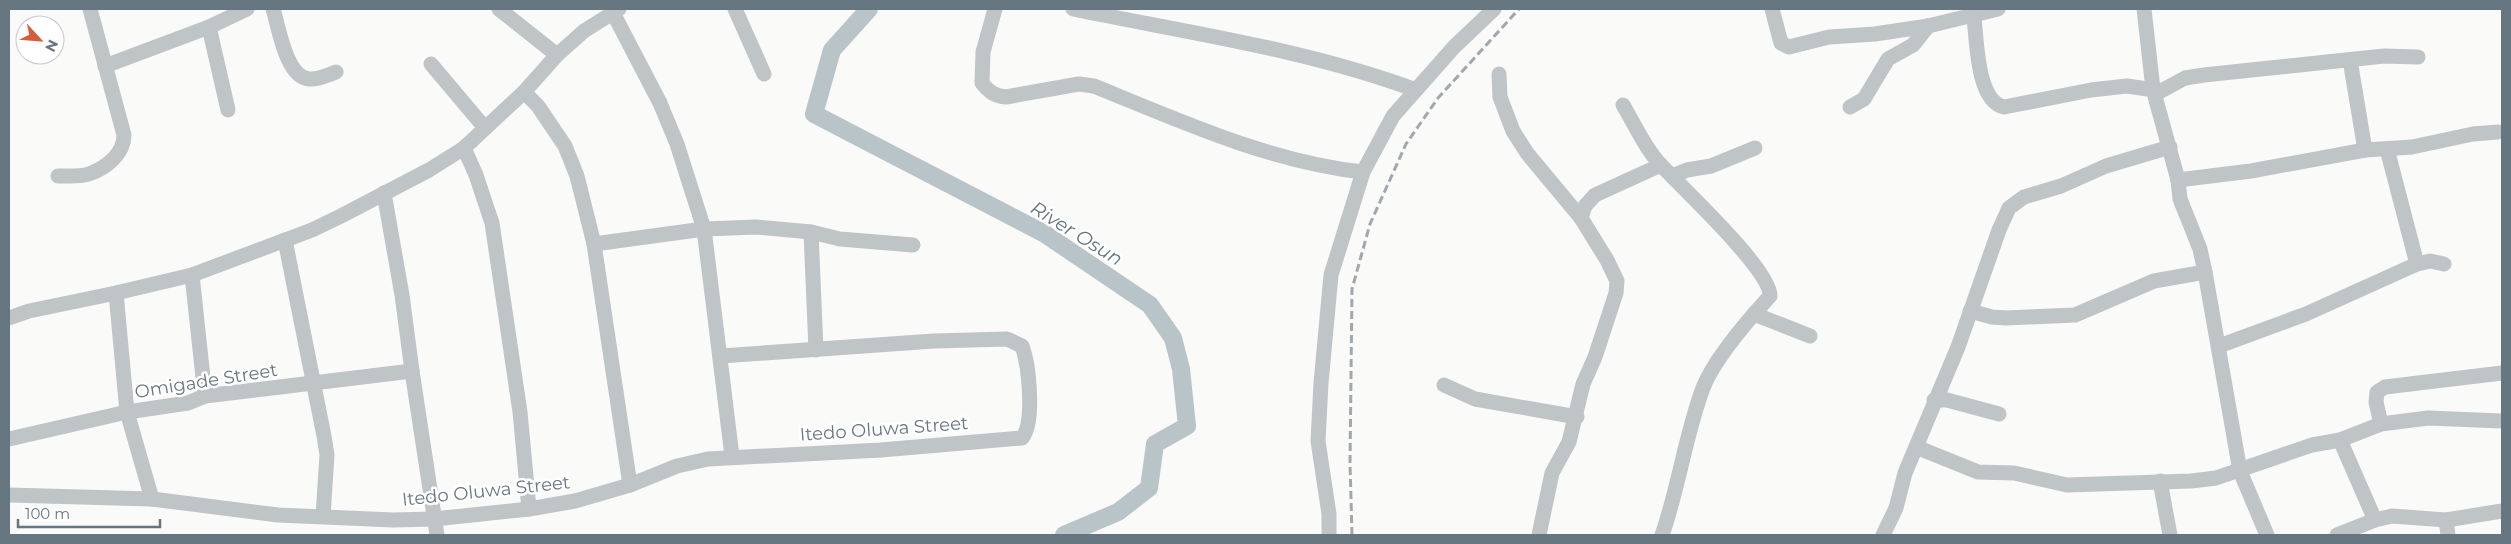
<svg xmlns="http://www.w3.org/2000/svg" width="2511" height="544" viewBox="0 0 2511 544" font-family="Montserrat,sans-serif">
<rect width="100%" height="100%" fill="#fafaf8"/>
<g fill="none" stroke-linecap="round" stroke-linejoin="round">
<!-- river -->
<polyline stroke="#b8c4c7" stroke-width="18" points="869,9 832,50 814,114 1045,234 1150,305 1173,338 1181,369 1187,426 1155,444 1149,488 1118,512 1064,535"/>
<!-- minor -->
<g stroke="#bfc4c7" stroke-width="15">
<path d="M 273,9 C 279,28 286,77 309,79 C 317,80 328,75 336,72"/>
<polyline points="499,9 557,55"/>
<polyline points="611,9 660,103 677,144 704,229 732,456"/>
<polyline points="735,9 764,74"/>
<path d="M 995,9 L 983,52 L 982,83 C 989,92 995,96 1006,97 L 1079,84 L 1094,86 C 1180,121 1270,162 1363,172"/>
<path d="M 1073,9 C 1189,33 1305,49 1416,90"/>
<polyline points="1772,9 1781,43 1789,47 1829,37 1875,34 1928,26 1998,9"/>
<path d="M 1973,9 C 1977,33 1975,101 2004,107 L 2091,90 L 2127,86 L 2161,91 L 2185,78 L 2204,75 L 2384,56 L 2418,57"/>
<polyline points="2144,9 2153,89 2178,180 2180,199 2200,249 2205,272 2240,471 2267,535"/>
<polyline points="209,27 228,110"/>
<polyline points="2350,60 2365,150"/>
<polyline points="431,64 485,128"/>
<polyline points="105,66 209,27 247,9"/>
<polyline points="1499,74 1500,97 1513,131 1527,153 1581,218 1607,260 1617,281 1616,293 1595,357 1583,384 1569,442 1552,473 1539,535"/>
<polyline points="524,92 538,106 565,146 577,176 594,244 630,485"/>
<path d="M 1623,105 C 1635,125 1646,150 1662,166 C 1683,189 1771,270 1770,296 C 1749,319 1714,359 1703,388 C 1685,436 1679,487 1662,535"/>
<polyline points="1850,107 1864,99 1888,59 1913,45 1928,26"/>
<polyline points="464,148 476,175 492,223 520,412 529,509"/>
<polyline points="2387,149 2417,264"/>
<path d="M 58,176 C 68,176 80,177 89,174 C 106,168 124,154 124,135 L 90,9"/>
<polyline points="1672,176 1687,170 1711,166 1755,148"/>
<polyline points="2178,180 2251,171 2365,150 2412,147 2473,134 2498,132"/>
<polyline points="384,193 402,295 412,371 437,535"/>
<polyline points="1581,218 1585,206 1595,195 1661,165"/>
<polyline points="811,232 816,350"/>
<polyline points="285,240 324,436 327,455 323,516"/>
<polyline points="594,244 704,229 756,227 811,232 840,239 913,245"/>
<polyline points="192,275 205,396"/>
<polyline points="116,293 127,412 152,499"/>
<polyline points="1970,311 1992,317 2006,318 2075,315 2154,281 2205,272"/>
<polyline points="1754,314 1810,336"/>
<polyline points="9,318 29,311 116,293 192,275 312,230 341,216 429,170 464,148 524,92 557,55 584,31 619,9"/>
<polyline points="2219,346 2306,314 2417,264 2430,261 2444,264"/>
<polyline points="1444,385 1475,399 1577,417"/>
<polyline points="1934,400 1947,400 1999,414"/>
<polyline points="2381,424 2376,402 2377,392 2385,387 2502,373"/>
<polyline points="9,439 127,412 188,403 205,396 412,371"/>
<polyline points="2340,440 2375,520 2392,516 2446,520 2502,511"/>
<polyline points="1916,447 1978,472 2014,473 2067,485 2191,481 2216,478 2312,445 2340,440 2381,424 2428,418 2502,421"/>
<polyline points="2160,481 2170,535"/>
<path d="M 9,495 L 152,499 L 278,515 L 393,520 L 434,519 L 529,509 L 575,501 L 630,485 L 677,466 L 708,459 L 881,450 L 1022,438 C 1035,423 1029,365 1022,346 L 1007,339 L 934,341 L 721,356"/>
<polyline points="2446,520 2448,535"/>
<polyline points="1329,535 1329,514 1318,441 1321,383 1331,275 1363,172 1393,116 1454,47 1494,9"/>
<polyline points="1883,535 1896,508 1905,473 1958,347 1999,230 2009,208 2024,197 2061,186 2106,166 2170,147"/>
<polyline points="2337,535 2375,520"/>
</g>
<!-- rail -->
<polyline stroke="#a1a8ad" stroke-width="3" stroke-dasharray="8 4" stroke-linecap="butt" points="1352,535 1350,463 1352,289 1370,224 1406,144 1438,98 1519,9"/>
</g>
<g text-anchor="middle" stroke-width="5" stroke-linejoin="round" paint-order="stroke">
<!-- street labels -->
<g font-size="18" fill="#667680" stroke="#fff">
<text transform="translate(206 381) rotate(-9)" y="6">Omigade Street</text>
<text transform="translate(884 429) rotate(-4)" y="6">Itedo Oluwa Street</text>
<text transform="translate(486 491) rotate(-6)" y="6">Itedo Oluwa Street</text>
</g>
<!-- water labels -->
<g font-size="19" font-style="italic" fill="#62747a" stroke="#fff">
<text transform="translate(1077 233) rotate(32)" y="7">River Osun</text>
</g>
</g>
<!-- border -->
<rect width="2511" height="544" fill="none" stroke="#667680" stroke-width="20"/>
<!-- north arrow -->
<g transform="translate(40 40) rotate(116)"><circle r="24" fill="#ffffff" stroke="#c2c8cc"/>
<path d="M0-4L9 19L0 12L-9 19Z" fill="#d65b3b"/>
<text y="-8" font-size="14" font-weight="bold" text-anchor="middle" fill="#667680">N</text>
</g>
<!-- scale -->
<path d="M18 519v8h142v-8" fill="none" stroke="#667680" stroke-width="2.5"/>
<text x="25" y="519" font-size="15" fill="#667680" stroke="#ffffff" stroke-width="4" paint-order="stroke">100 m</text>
</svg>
